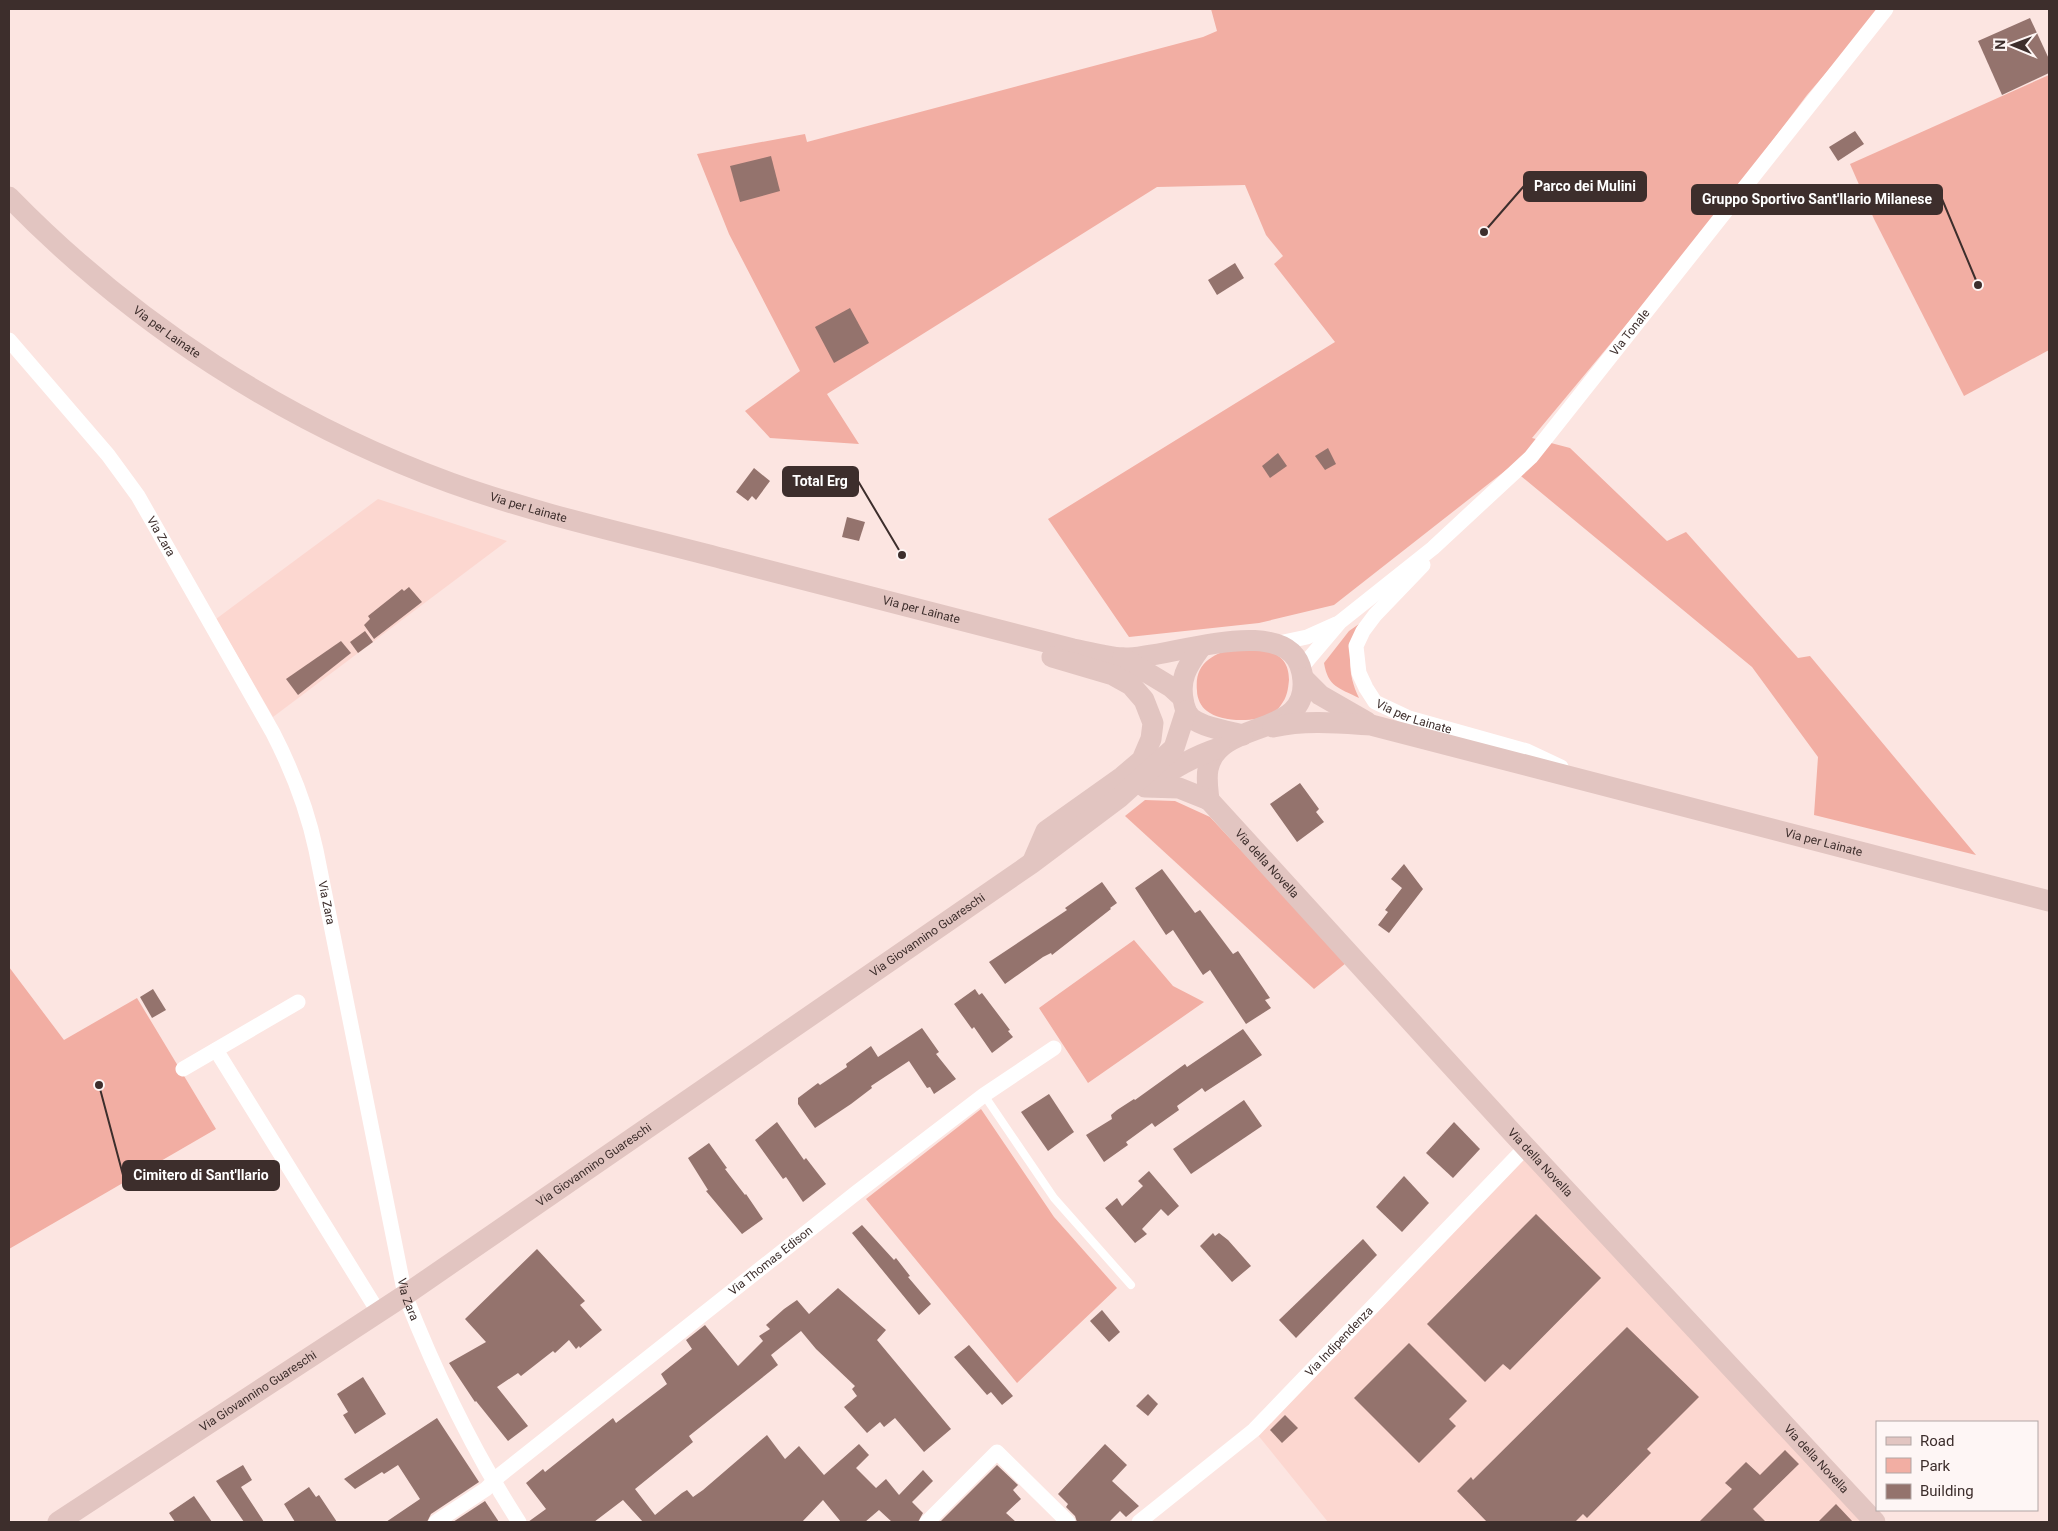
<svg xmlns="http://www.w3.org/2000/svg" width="2058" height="1531" viewBox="0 0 2058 1531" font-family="Roboto,sans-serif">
<rect width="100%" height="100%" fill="#fce5e1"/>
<!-- built -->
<g fill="#fcd7d0">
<polygon points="378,499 507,541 273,717 216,619"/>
<polygon points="1526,1155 1869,1522 1328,1522 1257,1434"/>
</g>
<!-- green -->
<g fill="#f2aea3">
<polygon points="1211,9 1881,9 1807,95 1706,229 1532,438 1570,448 1667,541 1686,532 1798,658 1810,656 1976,855 1814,815 1818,757 1752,667 1510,467 1334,605 1259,623 1129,637 1048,519 1335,342 1274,264 1283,256 1266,235 1245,185 1157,187 827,394 859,444 770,438 745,411 800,371 729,234 697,154 805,134 807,142 1203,37 1217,31"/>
<polygon points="2049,75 2049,350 1964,396 1874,219 1850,164"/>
<path d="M 1359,624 C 1347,648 1347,674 1359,698 C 1339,688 1328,687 1324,663 L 1349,631 Z"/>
<path d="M 1238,647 C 1262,650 1289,649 1289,680 C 1288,690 1287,697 1281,705 C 1269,724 1223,724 1207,711 C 1201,707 1197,698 1197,691 C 1194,662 1213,654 1238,647 Z"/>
<polygon points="1145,800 1175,801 1210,817 1346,963 1314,989 1125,816"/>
<polygon points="1134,940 1173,986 1204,1002 1088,1083 1039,1008"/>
<polygon points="9,967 64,1040 137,998 216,1129 9,1249"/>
<polygon points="981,1109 1054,1217 1117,1288 1017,1383 866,1199"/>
</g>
<!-- building -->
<g fill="#94736d">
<polygon points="2030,18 2049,59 2049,73 2002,95 1978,41"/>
<polygon points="1855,131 1864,144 1838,161 1829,147"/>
<polygon points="771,156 780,191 740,202 730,166"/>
<polygon points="1235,263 1244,278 1217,295 1208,280"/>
<polygon points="850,308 869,343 834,363 815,327"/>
<polygon points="1328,448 1336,464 1325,470 1315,456"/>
<polygon points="1278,453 1287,466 1270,478 1262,466"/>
<polygon points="754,468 770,481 756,500 752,496 748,501 736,492"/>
<polygon points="847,517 865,522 859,541 842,537"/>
<polygon points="409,587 422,602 374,639 364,625 370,619 368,616 402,589 404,591"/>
<polygon points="365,631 373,642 358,653 350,642"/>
<polygon points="341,641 351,653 298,695 286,679"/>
<polygon points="1300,783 1319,809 1316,812 1324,822 1297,842 1270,804"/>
<polygon points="1404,864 1423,889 1389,933 1378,925 1388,912 1385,910 1402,888 1391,879"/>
<polygon points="1162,869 1195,913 1200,910 1233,954 1238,951 1270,998 1265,1000 1271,1008 1246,1024 1210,970 1203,975 1173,930 1166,935 1135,888"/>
<polygon points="1102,882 1117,903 1110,908 1111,909 1052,955 1051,953 1043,957 1005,984 989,962 1067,910 1065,908"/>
<polygon points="153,989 166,1010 152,1018 140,997"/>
<polygon points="975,989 979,995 982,993 1010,1030 1008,1031 1013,1037 992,1053 974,1027 972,1029 954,1004"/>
<polygon points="922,1028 939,1052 936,1054 956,1079 934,1094 930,1087 927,1088 909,1061 871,1086 872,1088 851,1104 815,1128 798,1104 798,1098 818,1083 820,1085 847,1067 846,1064 871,1046 878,1057"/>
<polygon points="1243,1029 1262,1055 1205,1092 1202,1088 1177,1106 1179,1110 1155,1127 1152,1123 1126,1142 1128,1145 1104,1162 1086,1135 1112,1119 1111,1115 1117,1110 1134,1099 1135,1100 1185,1064 1187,1067"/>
<polygon points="1049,1094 1074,1132 1048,1151 1021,1112"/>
<polygon points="1244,1100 1262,1126 1191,1174 1173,1149"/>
<polygon points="777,1122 804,1160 806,1158 826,1184 803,1202 786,1177 783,1179 778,1172 755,1140"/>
<polygon points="1454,1122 1480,1149 1453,1178 1426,1153"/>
<polygon points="709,1143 727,1168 725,1169 745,1195 746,1194 763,1219 742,1234 706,1191 708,1190 688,1158"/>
<polygon points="1149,1171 1179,1206 1168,1216 1161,1209 1142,1229 1147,1234 1135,1243 1105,1208 1117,1198 1122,1206 1143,1186 1138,1181"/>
<polygon points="1404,1176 1429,1203 1402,1232 1376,1207"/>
<polygon points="1536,1214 1601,1278 1510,1370 1503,1364 1485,1382 1427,1324"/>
<polygon points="862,1225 894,1260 896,1258 910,1276 908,1277 931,1304 919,1315 852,1233"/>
<polygon points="1213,1233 1215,1236 1219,1233 1228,1240 1251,1266 1232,1282 1200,1246"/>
<polygon points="1363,1239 1377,1255 1296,1338 1279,1320"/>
<polygon points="537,1249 585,1301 580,1305 602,1330 580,1348 579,1346 576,1349 569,1340 555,1353 553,1351 521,1376 518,1373 497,1387 528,1426 508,1441 476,1401 475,1402 449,1363 486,1342 465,1319"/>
<polygon points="838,1288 886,1330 877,1340 951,1429 924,1452 895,1418 884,1427 880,1422 867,1433 844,1407 857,1396 852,1389 855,1386 816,1349 801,1331 771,1355 778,1365 689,1436 693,1442 635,1489 655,1515 682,1493 687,1490 693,1497 703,1490 767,1435 785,1459 799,1446 824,1475 859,1444 869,1455 856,1468 876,1488 886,1479 899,1495 923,1470 933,1481 912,1502 923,1513 918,1522 892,1522 879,1510 865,1522 841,1522 823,1500 802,1522 643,1522 623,1500 594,1522 528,1522 546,1509 526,1483 543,1469 545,1472 613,1418 616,1423 667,1384 661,1374 692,1349 686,1340 705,1325 738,1366 763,1341 759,1336 770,1329 766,1325 784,1309 797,1300 809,1314"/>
<polygon points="1102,1310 1120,1332 1109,1342 1090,1321"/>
<polygon points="1627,1327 1699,1397 1647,1449 1651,1453 1587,1518 1583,1514 1575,1522 1487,1522 1457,1491 1471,1477 1473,1480"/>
<polygon points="1409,1343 1467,1401 1449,1419 1456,1426 1419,1463 1354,1398"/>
<polygon points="969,1345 1013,1396 1002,1405 991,1392 987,1395 954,1357"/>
<polygon points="363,1377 386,1414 355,1434 343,1415 348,1412 337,1394"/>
<polygon points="1148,1394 1158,1404 1148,1416 1136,1406"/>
<polygon points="1285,1415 1298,1428 1282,1443 1270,1430"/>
<polygon points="437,1418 479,1482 431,1514 427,1522 386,1522 420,1499 398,1465 384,1474 382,1472 355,1489 344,1479"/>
<polygon points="1105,1444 1127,1465 1112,1481 1139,1506 1126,1517 1120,1511 1109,1522 1077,1522 1075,1516 1066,1507 1068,1504 1058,1494"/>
<polygon points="1785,1450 1799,1464 1753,1509 1766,1522 1699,1522 1732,1489 1725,1483 1746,1462 1760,1475"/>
<polygon points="243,1465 252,1480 241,1487 264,1522 244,1522 216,1481"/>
<polygon points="997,1465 1018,1485 1013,1490 1021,1499 1006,1513 1016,1522 940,1522"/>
<polygon points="309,1487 316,1497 319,1495 337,1522 295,1522 284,1504"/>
<polygon points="194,1496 212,1522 175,1522 169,1513"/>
<polygon points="485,1501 499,1522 453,1522"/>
<polygon points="1836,1504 1853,1522 1818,1522"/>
</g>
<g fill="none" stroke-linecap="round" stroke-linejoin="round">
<!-- lane -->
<polyline stroke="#fff" stroke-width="8" points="984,1095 1054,1198 1131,1285"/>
<!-- street -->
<g stroke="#fff" stroke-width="15">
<path id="s1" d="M 9,340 L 108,455 L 138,496 L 273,733 C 292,770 307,808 316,850 L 405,1295 C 436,1374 473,1451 519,1522"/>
<path id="s2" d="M 1423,565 L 1375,615 L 1363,631 L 1356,646 L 1359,673 L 1366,688 L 1375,702 L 1409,718 L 1527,751 L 1561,767"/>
<polyline points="1274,644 1307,637 1336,624"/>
<path id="s3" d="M 1301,668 L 1340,622 L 1433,548 L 1531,457 L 1886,9"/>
<polyline points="216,1050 379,1313"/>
<polyline points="183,1069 298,1002"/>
<path id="s4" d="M 436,1522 L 486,1489 L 500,1475 L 856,1193 L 984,1095 L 1054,1048"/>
<polyline points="927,1522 997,1452 1068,1522"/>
<path id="s5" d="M 1139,1522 L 1254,1430 L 1526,1147"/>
</g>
<!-- secondary -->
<g stroke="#e2c5c1" stroke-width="21">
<path id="s6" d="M 9,197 C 133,324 284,422 451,483 C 540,515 633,535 724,559 C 841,589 957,619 1073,649 C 1089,652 1106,657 1122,658 C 1163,661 1290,608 1302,673 C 1315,741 1219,716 1208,769 C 1206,779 1208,790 1209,800"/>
<path d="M 1201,647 C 1187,666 1178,680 1184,704 C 1185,709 1187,714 1191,718 C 1205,728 1227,731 1243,735"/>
<polyline points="1123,658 1171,687 1182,697"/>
<polyline points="1303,678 1320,695 1367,722"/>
<path id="s7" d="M 1273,727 C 1306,720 1338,723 1371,725 L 2049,901"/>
<path d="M 1150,784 C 1173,769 1194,756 1219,748"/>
<polyline points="1145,787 1179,788 1209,800"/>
<path id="s8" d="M 1209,800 L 1508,1128 L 1875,1522"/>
<polyline points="1033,861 1046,831 1122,777 1142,760 1151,739 1153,723 1144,700 1131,685 1113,675 1052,657"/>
<path id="s9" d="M 58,1522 L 405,1295 L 1032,863 L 1120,797 L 1174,748 L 1186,711"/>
</g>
</g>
<g text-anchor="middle" stroke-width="5" stroke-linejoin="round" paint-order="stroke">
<!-- street labels -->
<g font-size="12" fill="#3d2e2c" stroke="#fef6f5">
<text dy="4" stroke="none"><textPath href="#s6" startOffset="208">Via per Lainate</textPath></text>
<text dy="4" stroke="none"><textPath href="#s3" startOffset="472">Via Tonale</textPath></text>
<text dy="4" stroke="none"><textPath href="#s6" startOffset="612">Via per Lainate</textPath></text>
<text dy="4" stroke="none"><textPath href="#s1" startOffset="249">Via Zara</textPath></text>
<text dy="4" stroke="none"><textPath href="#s6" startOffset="1018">Via per Lainate</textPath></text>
<text dy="4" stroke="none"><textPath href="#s2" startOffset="208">Via per Lainate</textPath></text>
<text dy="4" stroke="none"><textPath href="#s7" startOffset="566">Via per Lainate</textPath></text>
<text dy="4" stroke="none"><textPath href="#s8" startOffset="86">Via della Novella</textPath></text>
<text dy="4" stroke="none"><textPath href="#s1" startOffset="654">Via Zara</textPath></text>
<text dy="4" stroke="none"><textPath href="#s9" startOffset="1049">Via Giovannino Guareschi</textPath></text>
<text dy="4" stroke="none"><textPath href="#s8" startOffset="491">Via della Novella</textPath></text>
<text dy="4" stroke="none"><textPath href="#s9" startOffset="644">Via Giovannino Guareschi</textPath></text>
<text dy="4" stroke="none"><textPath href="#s4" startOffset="425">Via Thomas Edison</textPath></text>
<text dy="4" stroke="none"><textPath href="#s1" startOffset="1059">Via Zara</textPath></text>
<text dy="4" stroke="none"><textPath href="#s5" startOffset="270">Via Indipendenza</textPath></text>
<text dy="4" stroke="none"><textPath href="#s9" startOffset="239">Via Giovannino Guareschi</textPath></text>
<text dy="4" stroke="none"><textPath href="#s8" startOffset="896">Via della Novella</textPath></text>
</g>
</g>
<!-- callouts -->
<path fill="none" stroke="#3d2e2c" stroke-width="2" d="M1484 232L1524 186M1978 285L1942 199M902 555L858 481M99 1085L123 1175"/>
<g fill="#3d2e2c" stroke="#fef6f5" stroke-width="2">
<circle cx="1484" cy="232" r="5"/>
<circle cx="1978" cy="285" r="5"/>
<circle cx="902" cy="555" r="5"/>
<circle cx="99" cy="1085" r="5"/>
</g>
<g fill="#3d2e2c" stroke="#3d2e2c" stroke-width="2">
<rect x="1524" y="172" width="122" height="29" rx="5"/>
<rect x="1692" y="185" width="250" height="29" rx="5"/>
<rect x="783" y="467" width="75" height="29" rx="5"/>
<rect x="123" y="1161" width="156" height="29" rx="5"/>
</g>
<g font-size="14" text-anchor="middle" font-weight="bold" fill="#fff">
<text x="1585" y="191">Parco dei Mulini</text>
<text x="1817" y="204">Gruppo Sportivo Sant'Ilario Milanese</text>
<text x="820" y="486">Total Erg</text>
<text x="201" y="1180">Cimitero di Sant'Ilario</text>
</g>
<!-- border -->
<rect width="2058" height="1531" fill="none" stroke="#3d2e2c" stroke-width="20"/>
<!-- legend -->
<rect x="1876" y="1421" width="162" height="90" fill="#fef6f5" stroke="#b1a6a5"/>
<rect x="1886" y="1437" width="25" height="8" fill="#e2c5c1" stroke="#b1a6a5"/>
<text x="1920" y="1446" font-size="15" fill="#3d2e2c">Road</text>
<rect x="1886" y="1458" width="25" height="15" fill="#f2aea3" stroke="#b1a6a5"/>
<text x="1920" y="1471" font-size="15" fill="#3d2e2c">Park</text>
<rect x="1886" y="1484" width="25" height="15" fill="#94736d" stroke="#b1a6a5"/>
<text x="1920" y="1496" font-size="15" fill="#3d2e2c">Building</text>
<!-- north arrow -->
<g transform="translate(2013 45) rotate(271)" stroke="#fef6f5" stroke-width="4" paint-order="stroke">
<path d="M0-4L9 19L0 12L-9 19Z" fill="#3d2e2c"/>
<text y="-8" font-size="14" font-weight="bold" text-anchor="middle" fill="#3d2e2c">N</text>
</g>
</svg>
